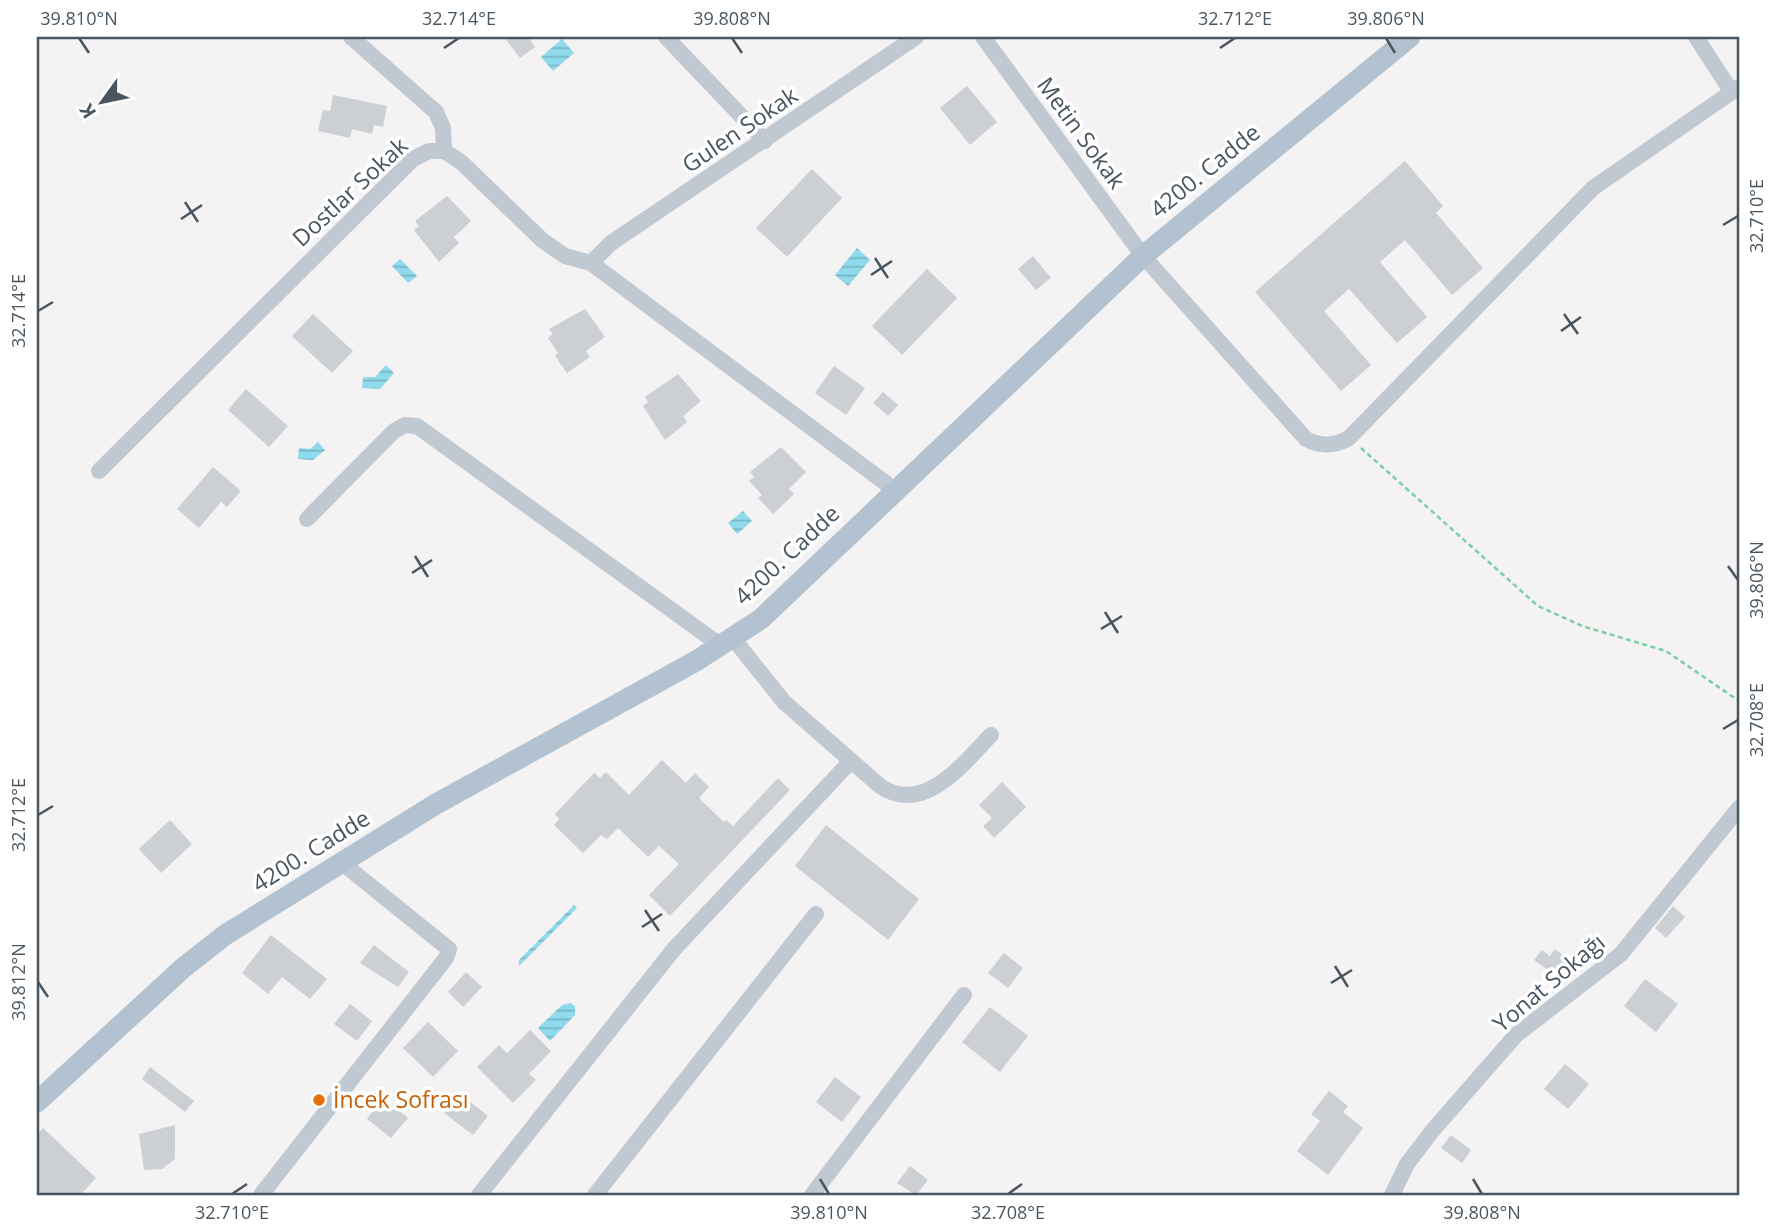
<svg xmlns="http://www.w3.org/2000/svg" width="1776" height="1232" viewBox="0 0 1776 1232" font-family="'Open Sans',sans-serif">
<defs>
<pattern id="water-rules" width="6" height="5" patternUnits="userSpaceOnUse" patternTransform="scale(1.75)"><rect width="6" height="5" fill="#8fdbed"/><path d="M0 2.5h6" fill="none" stroke="#77b4c3"/></pattern>
</defs>
<rect width="100%" height="100%" fill="#f4f2f2"/>
<!-- water -->
<g fill="url(#water-rules)">
<polygon points="562,39 574,53 553,71 541,57"/>
<polygon points="857,248 870,260 848,286 835,275"/>
<polygon points="400,259 417,276 408,283 392,266"/>
<polygon points="386,365 394,373 380,389 362,388 363,377 375,377"/>
<polygon points="318,442 325,450 313,460 298,459 299,448 310,449"/>
<polygon points="743,511 752,521 737,534 728,523"/>
<polygon points="574,905 577,908 519,966 519,960"/>
<polygon points="570,1003 575,1006 575,1015 550,1041 538,1028 562,1005"/>
</g>
<!-- building -->
<g fill="#cccfd4">
<polygon points="504,37 528,37 535,47 520,58"/>
<polygon points="967,86 997,122 970,145 940,108"/>
<polygon points="333,95 387,106 383,127 374,125 372,134 352,129 350,138 318,131 323,110 330,111"/>
<polygon points="1405,161 1443,206 1436,213 1483,268 1452,295 1405,240 1380,262 1427,317 1397,343 1349,289 1324,311 1371,365 1341,391 1255,292"/>
<polygon points="812,169 842,198 787,257 756,228"/>
<polygon points="447,196 471,221 454,237 459,243 439,262 414,230 419,226 415,221"/>
<polygon points="1033,256 1051,278 1036,290 1018,269"/>
<polygon points="927,269 957,298 902,355 872,326"/>
<polygon points="585,309 605,337 586,351 590,357 567,373 555,356 558,353 548,338 553,334 549,329"/>
<polygon points="313,314 353,351 332,373 292,336"/>
<polygon points="834,366 865,388 846,415 815,393"/>
<polygon points="678,374 701,401 683,416 687,422 665,440 643,406 648,402 645,397"/>
<polygon points="246,389 288,426 269,447 228,410"/>
<polygon points="883,392 898,405 888,416 873,403"/>
<polygon points="781,447 806,472 789,489 794,494 773,514 758,498 762,495 749,481 754,477 750,472"/>
<polygon points="213,467 241,491 227,507 221,502 199,528 177,509"/>
<polygon points="662,760 686,783 695,773 709,787 699,798 724,822 726,820 733,826 778,778 790,790 670,916 649,895 679,864 659,846 648,857 618,828 607,839 601,835 583,853 554,825 559,819 555,814 594,773 600,778 606,772 629,795"/>
<polygon points="1002,782 1026,807 994,838 983,826 992,818 979,805"/>
<polygon points="170,820 192,844 161,873 139,849"/>
<polygon points="826,825 919,899 888,940 795,866"/>
<polygon points="1673,906 1685,917 1666,938 1655,928"/>
<polygon points="271,935 327,979 310,999 282,977 268,994 242,973"/>
<polygon points="374,945 409,972 398,987 360,963"/>
<polygon points="1555,949 1572,962 1560,979 1534,960 1542,950 1550,956"/>
<polygon points="1004,953 1023,968 1008,988 988,973"/>
<polygon points="466,972 482,987 463,1007 448,992"/>
<polygon points="1645,979 1678,1004 1656,1032 1624,1006"/>
<polygon points="350,1004 372,1021 357,1041 334,1024"/>
<polygon points="990,1007 1028,1036 1000,1072 962,1042"/>
<polygon points="428,1022 458,1051 433,1077 403,1048"/>
<polygon points="530,1030 551,1051 529,1074 536,1080 513,1103 477,1067 499,1045 507,1053"/>
<polygon points="1565,1064 1589,1084 1568,1109 1544,1089"/>
<polygon points="150,1067 194,1101 185,1112 142,1079"/>
<polygon points="835,1077 861,1097 842,1122 816,1102"/>
<polygon points="1329,1091 1348,1106 1343,1112 1363,1128 1328,1175 1297,1151 1320,1121 1311,1114"/>
<polygon points="459,1093 488,1116 473,1135 444,1113"/>
<polygon points="383,1098 408,1118 391,1138 367,1119"/>
<polygon points="175,1125 175,1159 162,1169 144,1170 139,1134"/>
<polygon points="43,1128 96,1178 80,1195 37,1195 37,1135"/>
<polygon points="1451,1135 1471,1150 1462,1163 1441,1148"/>
<polygon points="910,1166 928,1180 916,1195 897,1183"/>
</g>
<g fill="none" stroke-linecap="round" stroke-linejoin="round">
<!-- path -->
<polyline stroke="#79cfa3" stroke-width="2.5" stroke-dasharray="5 3.5" stroke-linecap="butt" points="1361,448 1538,606 1582,626 1666,651 1739,701"/>
<!-- minor -->
<g stroke="#c0c9d1" stroke-width="16">
<polyline points="351,37 436,112 443,128 444,151"/>
<polyline points="666,37 765,141"/>
<path d="M 983,37 L 1143,256 L 1306,439 C 1321,447 1335,446 1349,438 L 1593,188 L 1739,87"/>
<polyline points="1696,37 1731,91"/>
<polyline points="591,263 611,243 916,37"/>
<polyline points="99,471 413,159 429,151 444,151 461,162 542,240 565,256 591,263 895,490"/>
<polyline points="307,519 394,431 405,425 417,426 720,645"/>
<path d="M 732,637 L 784,702 L 880,786 C 923,816 963,764 991,735"/>
<polyline points="261,1195 446,958 449,949 342,863"/>
<polyline points="479,1195 674,949 851,761"/>
<polyline points="595,1195 816,914"/>
<polyline points="812,1195 964,995"/>
<polyline points="1392,1195 1407,1164 1433,1130 1516,1035 1621,954 1739,808"/>
</g>
<!-- major -->
<polyline stroke="#b2c2d0" stroke-width="21" points="37,1102 183,968 225,935 436,804 696,661 761,619 1143,256 1410,37"/>
</g>
<!-- ticks -->
<path fill="none" stroke="#495660" stroke-width="2.5" d="M 79,38 L 89,53M 732,38 L 742,53M 1386,38 L 1395,53M 444,48 L 459,38M 1220,48 L 1235,38M 185,202 L 198,222M 181,219 L 202,205M 1723,225 L 1738,216M 875,258 L 888,278M 871,275 L 892,261M 38,311 L 53,302M 1564,314 L 1578,334M 1561,331 L 1581,317M 415,556 L 428,577M 1728,566 L 1738,580M 412,573 L 432,560M 1105,612 L 1118,633M 1101,629 L 1122,616M 1723,729 L 1738,720M 38,815 L 53,806M 645,910 L 659,931M 642,927 L 662,914M 1335,966 L 1348,987M 38,982 L 48,997M 1331,983 L 1352,970M 820,1179 L 829,1194M 1473,1179 L 1482,1194M 232,1194 L 247,1184M 1008,1194 L 1022,1184"/>
<!-- markers -->
<circle fill="#e8710a" stroke="#fff" stroke-width="2.5" cx="319" cy="1100" r="7"/>
<g text-anchor="middle" stroke-width="7" stroke-linejoin="round" paint-order="stroke">
<!-- street labels -->
<g font-size="23" fill="#495660" stroke="#fff">
<text transform="translate(740 130) rotate(-34)" y="8">Gulen Sokak</text>
<text transform="translate(1081 133) rotate(54)" y="8">Metin Sokak</text>
<text transform="translate(1205 171) rotate(-39)" y="8">4200. Cadde</text>
<text transform="translate(350 192) rotate(-43)" y="8">Dostlar Sokak</text>
<text transform="translate(787 555) rotate(-43)" y="8">4200. Cadde</text>
<text transform="translate(311 851) rotate(-32)" y="8">4200. Cadde</text>
<text transform="translate(1549 983) rotate(-40)" y="8">Yonat Sokağı</text>
</g>
<!-- food labels -->
<g font-size="23" fill="#c56008" stroke="#fff" text-anchor="start">
<text x="333" y="1108">İncek Sofrası</text>
</g>
</g>
<!-- border -->
<rect width="1776" height="1232" fill="none" stroke="#ffffff" stroke-width="77"/>
<!-- north arrow -->
<g transform="translate(102 102) rotate(237)" stroke="#ffffff" stroke-width="5" paint-order="stroke">
<path d="M0-5L12 26L0 18L-12 26Z" fill="#495660"/>
<text y="-10" font-size="19" font-weight="bold" text-anchor="middle" fill="#495660">K</text>
</g>
<rect x="38" y="38" width="1700" height="1156" fill="none" stroke="#495660" stroke-width="2.5"/>
<g font-size="18" text-anchor="middle" fill="#495660">
<text x="79" y="25">39.810°N</text>
<text x="459" y="25">32.714°E</text>
<text x="732" y="25">39.808°N</text>
<text x="1235" y="25">32.712°E</text>
<text x="1386" y="25">39.806°N</text>
<text transform="translate(1757 216) rotate(-90)" y="6">32.710°E</text>
<text transform="translate(19 311) rotate(-90)" y="6">32.714°E</text>
<text transform="translate(1757 580) rotate(-90)" y="6">39.806°N</text>
<text transform="translate(1757 720) rotate(-90)" y="6">32.708°E</text>
<text transform="translate(19 815) rotate(-90)" y="6">32.712°E</text>
<text transform="translate(19 982) rotate(-90)" y="6">39.812°N</text>
<text x="232" y="1219">32.710°E</text>
<text x="829" y="1219">39.810°N</text>
<text x="1008" y="1219">32.708°E</text>
<text x="1482" y="1219">39.808°N</text>
</g>
</svg>
